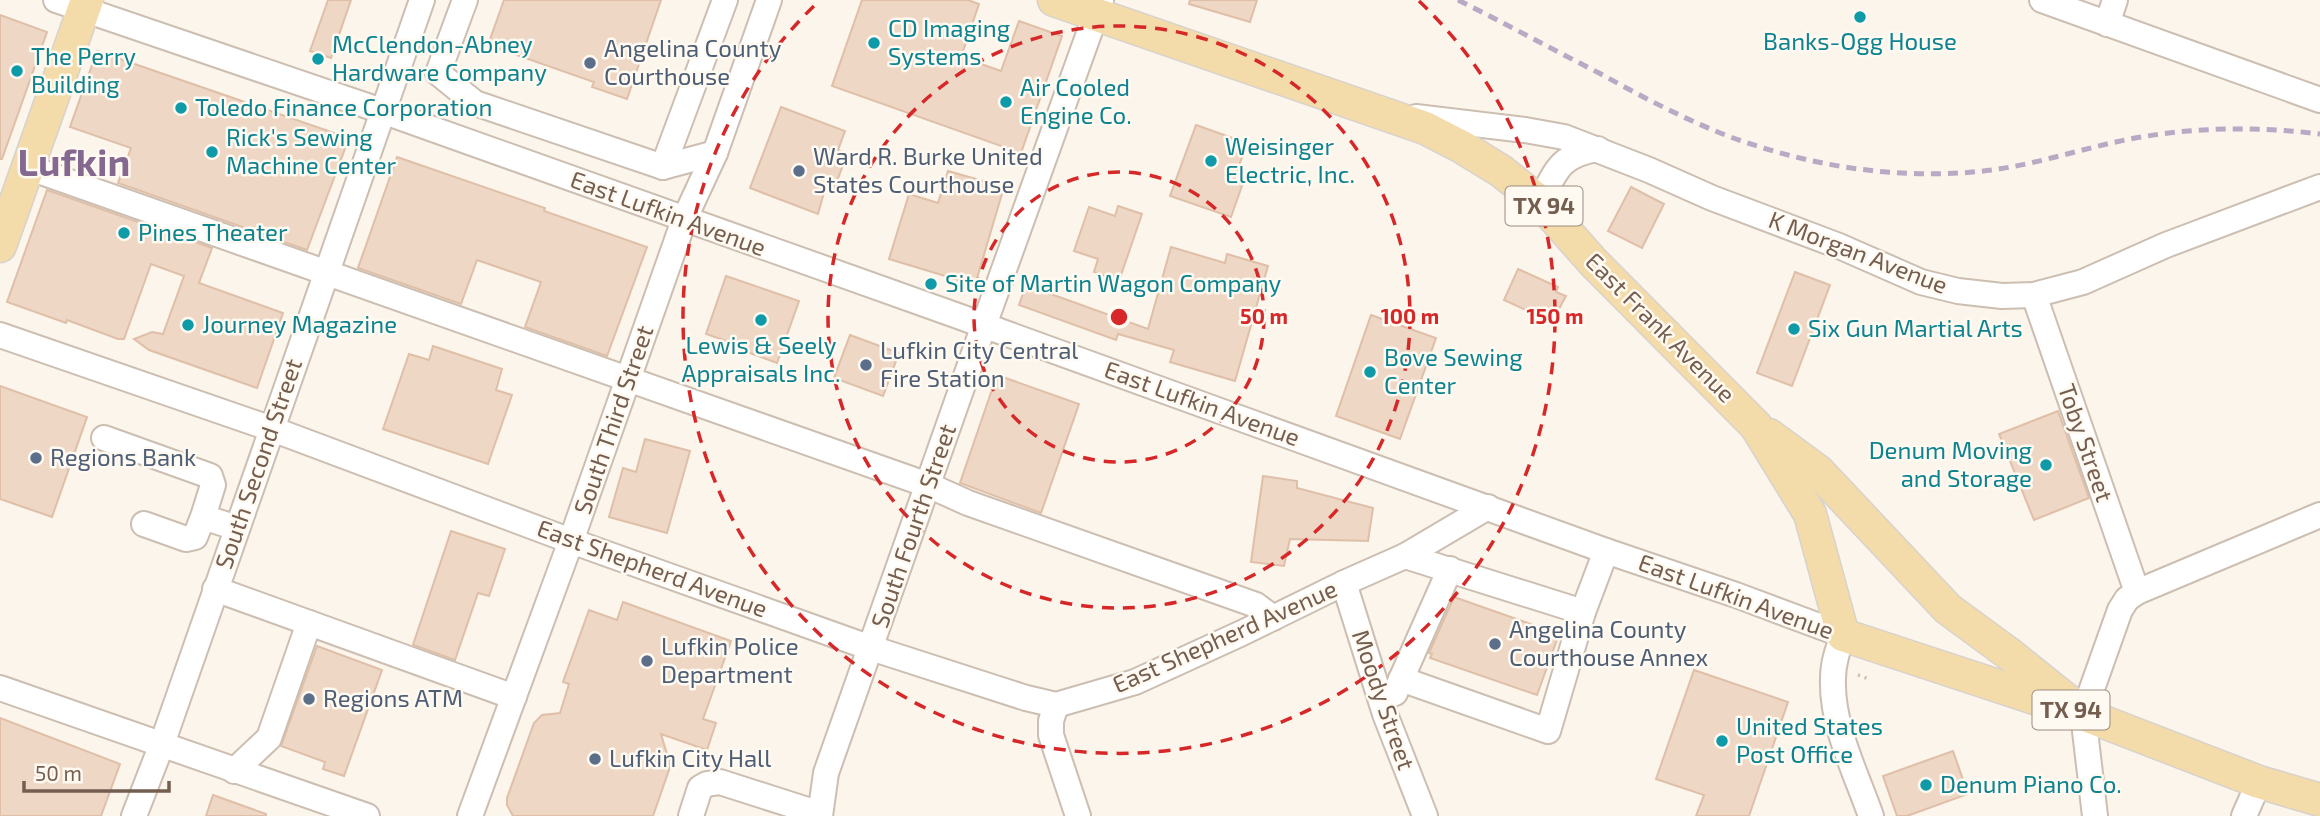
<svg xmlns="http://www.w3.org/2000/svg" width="2320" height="816" viewBox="0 0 2320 816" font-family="'Exo 2',sans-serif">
<rect width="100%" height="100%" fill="#fbf5eb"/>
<!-- building -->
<g fill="#eed7c5" stroke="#dfbfa7" stroke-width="2">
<polygon points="328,0 351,0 331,58 310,51"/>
<polygon points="504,0 661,0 627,99 592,87 594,82 488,45"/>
<polygon points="862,0 968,0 979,4 961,57 1001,71 1019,21 1062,36 1021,153 832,86"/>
<polygon points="1190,0 1257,0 1250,22 1189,4"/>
<polygon points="0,15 47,32 2,159 0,159"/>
<polygon points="97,51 349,138 307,250 118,183 131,148 70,127"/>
<polygon points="781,107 845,131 838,150 847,154 833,192 825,189 818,214 750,188"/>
<polygon points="1196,125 1247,143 1234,180 1243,183 1231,217 1170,196"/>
<polygon points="397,157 545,208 544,211 647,247 607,356 525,327 541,282 477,260 461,304 358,268"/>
<polygon points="948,171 1004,187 975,285 889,259 909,194 938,203"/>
<polygon points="1631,187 1664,204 1642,248 1608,231"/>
<polygon points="47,190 212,248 199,283 283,313 257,388 149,350 134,339 152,332 163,334 184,276 151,264 124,339 118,339 67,320 66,323 7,302"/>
<polygon points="1118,206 1142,214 1119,281 1094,272 1098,259 1074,251 1089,207 1115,216"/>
<polygon points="1171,247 1225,263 1227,254 1268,266 1235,381 1170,362 1174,350 1118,334 1116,340 1019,305 1026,285 1148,329"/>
<polygon points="1518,269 1558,287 1556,292 1566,296 1552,322 1504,300"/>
<polygon points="1795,272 1830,285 1792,386 1757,373"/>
<polygon points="726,276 799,301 777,363 739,349 741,346 706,334"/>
<polygon points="1371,315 1436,338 1400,439 1336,416"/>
<polygon points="850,335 899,353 883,396 834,378"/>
<polygon points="433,346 502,369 496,390 512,395 488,464 383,429 409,354 429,360"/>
<polygon points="997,375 1079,404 1041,513 960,483"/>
<polygon points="0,386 87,417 52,517 0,499"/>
<polygon points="2058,411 2089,498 2034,520 1999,434"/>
<polygon points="645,439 690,451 667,533 609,517 623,468 636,472"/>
<polygon points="1263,476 1297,481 1297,488 1373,508 1368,541 1290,539 1284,566 1251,562"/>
<polygon points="451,531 505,549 489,596 478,593 455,660 413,645"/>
<polygon points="1454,597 1559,634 1537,695 1430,658 1432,654 1429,653"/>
<polygon points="623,602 731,641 703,719 716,723 707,750 661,734 670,764 669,770 653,816 513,816 507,805 507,798 534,723 542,715 560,713 569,684 563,682 589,610 617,620"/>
<polygon points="317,646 382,670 344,776 323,769 325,762 281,746"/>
<polygon points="1694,670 1788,702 1749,816 1696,816 1704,795 1656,779"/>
<polygon points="0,718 120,764 101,816 0,816"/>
<polygon points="1953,751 1968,794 1907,816 1897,816 1883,776"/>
<polygon points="213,795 266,814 266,816 206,816"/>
</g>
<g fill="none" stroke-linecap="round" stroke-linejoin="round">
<defs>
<g id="minor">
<path d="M 56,0 L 382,111 L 958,316 L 1606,551 L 1736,595 L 1843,635 C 1838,649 1833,663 1833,678 C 1831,725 1856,773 1871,816"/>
<polyline points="465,0 438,73 475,103 663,167 725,0"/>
<polyline points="2042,0 2320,100"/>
<polyline points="2107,24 2115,0"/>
<polyline points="1416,117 1525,130 1564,137 1649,170 1712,198 1839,246 1921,282 1958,291 2002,296 2034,295 2083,282 2166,245 2320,187"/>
<polyline points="27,167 928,485 968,503 1256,605 1273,618"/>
<polyline points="663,167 715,153"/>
<path d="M 1540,202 C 1556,170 1560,155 1598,149"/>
<polyline points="2034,295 2137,592"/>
<polyline points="0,335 272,429 571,541 871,648 1026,698 1056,705 1135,682 1242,633 1344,583 1405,556 1488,507"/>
<polyline points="104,438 210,476 213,485 203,517 237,528"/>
<polyline points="144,524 186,539 195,537 203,517"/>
<polyline points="1405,556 1583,612 1606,551"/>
<polyline points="1344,583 1385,714 1425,816"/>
<polyline points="215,589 514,697"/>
<polyline points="1401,679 1548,731 1583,612"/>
<polyline points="0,688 367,816"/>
<polyline points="1395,693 1450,569"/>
<polyline points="1056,705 1051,721 1051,735 1078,816"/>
<polyline points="234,771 269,738 309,623"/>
<polyline points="134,816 162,744 422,0"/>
<polyline points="470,816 571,541 684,220 715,153 769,0"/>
<polyline points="691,816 700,788 707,784 720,782 820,814"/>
<polyline points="820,816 826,773 984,325 1101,0"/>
<polyline points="2095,816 2083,714 2120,610 2127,599 2137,592 2320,515"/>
<polyline points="2244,816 2259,782"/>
</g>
<g id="major">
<polyline points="1054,0 1425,128 1462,147 1501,171 1540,202 1594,263 1756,426 1810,514 1843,635 2083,714 2259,782 2320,800"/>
<polyline points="0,246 87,0"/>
<polyline points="1769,435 1818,471 1948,609 2008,653 2069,702"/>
</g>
</defs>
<!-- minor casing -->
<use href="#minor" stroke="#ccbeb1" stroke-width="28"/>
<!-- major casing -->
<use href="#major" stroke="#d8d2ce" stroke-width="35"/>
<!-- path -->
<polyline stroke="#d3baa8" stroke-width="3.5" stroke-dasharray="2 5" stroke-linecap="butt" points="1858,675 1869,679"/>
<!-- minor -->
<use href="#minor" stroke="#fff" stroke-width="24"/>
<!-- major -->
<use href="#major" stroke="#f3dbaa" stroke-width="32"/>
<!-- rail -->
<path stroke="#b9a9c5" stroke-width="5" stroke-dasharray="10 7" stroke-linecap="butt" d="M 1458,0 C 1506,24 1552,49 1599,73 C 1650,101 1702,129 1757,146 C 1832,170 1913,180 1992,170 C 2037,164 2081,149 2125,140 C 2189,127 2256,126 2320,134"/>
</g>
<!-- distance rings -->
<g fill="none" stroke="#d62828" stroke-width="3.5" stroke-dasharray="12 9">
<circle cx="1119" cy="317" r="145"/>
<circle cx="1119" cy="317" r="291"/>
<path d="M1419 1A436 436 0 1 1 819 1"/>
</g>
<!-- markers -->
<g fill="#0f9aa8" stroke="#fef9f1" stroke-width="2.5">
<circle cx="1860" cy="17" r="7"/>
<circle cx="874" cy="43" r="7"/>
<circle cx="318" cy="59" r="7"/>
<circle cx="17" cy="71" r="7"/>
<circle cx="1006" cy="102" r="7"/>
<circle cx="181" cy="108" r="7"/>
<circle cx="212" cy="152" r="7"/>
<circle cx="1211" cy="161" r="7"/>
<circle cx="124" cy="233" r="7"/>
<circle cx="931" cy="284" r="7"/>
<circle cx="761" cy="320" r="7"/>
<circle cx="188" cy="325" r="7"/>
<circle cx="1794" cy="329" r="7"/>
<circle cx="1370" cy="372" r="7"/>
<circle cx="2046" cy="465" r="7"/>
<circle cx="1722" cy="741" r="7"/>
<circle cx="1926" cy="785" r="7"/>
</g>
<g fill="#5c6f8a" stroke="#fef9f1" stroke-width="2.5">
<circle cx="590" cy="63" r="7"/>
<circle cx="799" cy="171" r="7"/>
<circle cx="866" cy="365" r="7"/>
<circle cx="36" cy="458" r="7"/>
<circle cx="1495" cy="644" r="7"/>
<circle cx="647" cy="661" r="7"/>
<circle cx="309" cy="699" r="7"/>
<circle cx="595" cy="759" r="7"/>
</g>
<g text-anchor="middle" stroke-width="5" stroke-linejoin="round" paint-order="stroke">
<!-- shield labels -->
<g fill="#fef9f1" stroke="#9d8c80" stroke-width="2">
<rect x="1505.5" y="186.5" width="77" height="39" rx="5"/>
<rect x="2032.5" y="690.5" width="77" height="39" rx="5"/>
</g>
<g font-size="23" font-weight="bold" fill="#745e50">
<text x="1544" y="214">TX 94</text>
<text x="2071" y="718">TX 94</text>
</g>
<!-- culture labels -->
<g font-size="24" fill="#0d838f" stroke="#fef9f1" text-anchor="start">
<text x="888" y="37">CD Imaging<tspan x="888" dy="28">Systems</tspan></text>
<text x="1860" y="50" text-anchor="middle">Banks-Ogg House</text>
<text x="332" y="53">McClendon-Abney<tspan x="332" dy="28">Hardware Company</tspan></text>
<text x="31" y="65">The Perry<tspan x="31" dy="28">Building</tspan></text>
<text x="1020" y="96">Air Cooled<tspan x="1020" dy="28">Engine Co.</tspan></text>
<text x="195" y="116">Toledo Finance Corporation</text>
<text x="226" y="146">Rick's Sewing<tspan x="226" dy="28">Machine Center</tspan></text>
<text x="1225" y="155">Weisinger<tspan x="1225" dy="28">Electric, Inc.</tspan></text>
<text x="138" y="241">Pines Theater</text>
<text x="945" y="292">Site of Martin Wagon Company</text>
<text x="202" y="333">Journey Magazine</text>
<text x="1808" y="337">Six Gun Martial Arts</text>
<text x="761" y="354" text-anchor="middle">Lewis &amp; Seely<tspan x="761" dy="28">Appraisals Inc.</tspan></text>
<text x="1384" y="366">Bove Sewing<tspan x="1384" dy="28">Center</tspan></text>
<text x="2032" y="459" text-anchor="end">Denum Moving<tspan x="2032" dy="28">and Storage</tspan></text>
<text x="1736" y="735">United States<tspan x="1736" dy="28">Post Office</tspan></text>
<text x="1940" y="793">Denum Piano Co.</text>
</g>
<!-- service labels -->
<g font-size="24" fill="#4e5e75" stroke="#fef9f1" text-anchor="start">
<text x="604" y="57">Angelina County<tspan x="604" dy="28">Courthouse</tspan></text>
<text x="813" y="165">Ward R. Burke United<tspan x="813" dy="28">States Courthouse</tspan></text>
<text x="880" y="359">Lufkin City Central<tspan x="880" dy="28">Fire Station</tspan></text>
<text x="50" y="466">Regions Bank</text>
<text x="1509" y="638">Angelina County<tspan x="1509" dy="28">Courthouse Annex</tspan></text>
<text x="661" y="655">Lufkin Police<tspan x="661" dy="28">Department</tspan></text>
<text x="323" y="707">Regions ATM</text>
<text x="609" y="767">Lufkin City Hall</text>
</g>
<!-- street labels -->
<g font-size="24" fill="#745e50" stroke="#fef9f1">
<text transform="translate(668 214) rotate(20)" y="8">East Lufkin Avenue</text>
<text transform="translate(1858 253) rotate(21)" y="8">K Morgan Avenue</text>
<text transform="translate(1660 328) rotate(45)" y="8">East Frank Avenue</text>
<text transform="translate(1202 404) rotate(20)" y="8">East Lufkin Avenue</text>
<text transform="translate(614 420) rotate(-71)" y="8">South Third Street</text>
<text transform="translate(2085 443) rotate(71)" y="8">Toby Street</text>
<text transform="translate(259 464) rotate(-71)" y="8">South Second Street</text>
<text transform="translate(914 526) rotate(-71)" y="8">South Fourth Street</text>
<text transform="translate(652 569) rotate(20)" y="8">East Shepherd Avenue</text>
<text transform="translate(1736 597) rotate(20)" y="8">East Lufkin Avenue</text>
<text transform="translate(1225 637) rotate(-24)" y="8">East Shepherd Avenue</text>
<text transform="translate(1383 700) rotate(71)" y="8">Moody Street</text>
</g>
<!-- town labels -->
<g font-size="38" font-weight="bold" fill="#84688f" stroke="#fef9f1">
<text x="74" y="176">Lufkin</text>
</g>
</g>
<circle cx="1119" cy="317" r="10" fill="#d62828" stroke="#fef9f1" stroke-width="3.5"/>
<g font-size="21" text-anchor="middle" font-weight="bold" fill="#d62828" stroke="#fef9f1" stroke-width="5" stroke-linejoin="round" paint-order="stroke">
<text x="1264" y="324">50 m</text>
<text x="1410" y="324">100 m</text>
<text x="1555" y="324">150 m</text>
</g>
<!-- scale -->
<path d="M24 781v10h145v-10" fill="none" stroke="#745e50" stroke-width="3.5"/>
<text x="35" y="781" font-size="21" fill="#745e50" stroke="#fef9f1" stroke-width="5" paint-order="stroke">50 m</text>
</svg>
